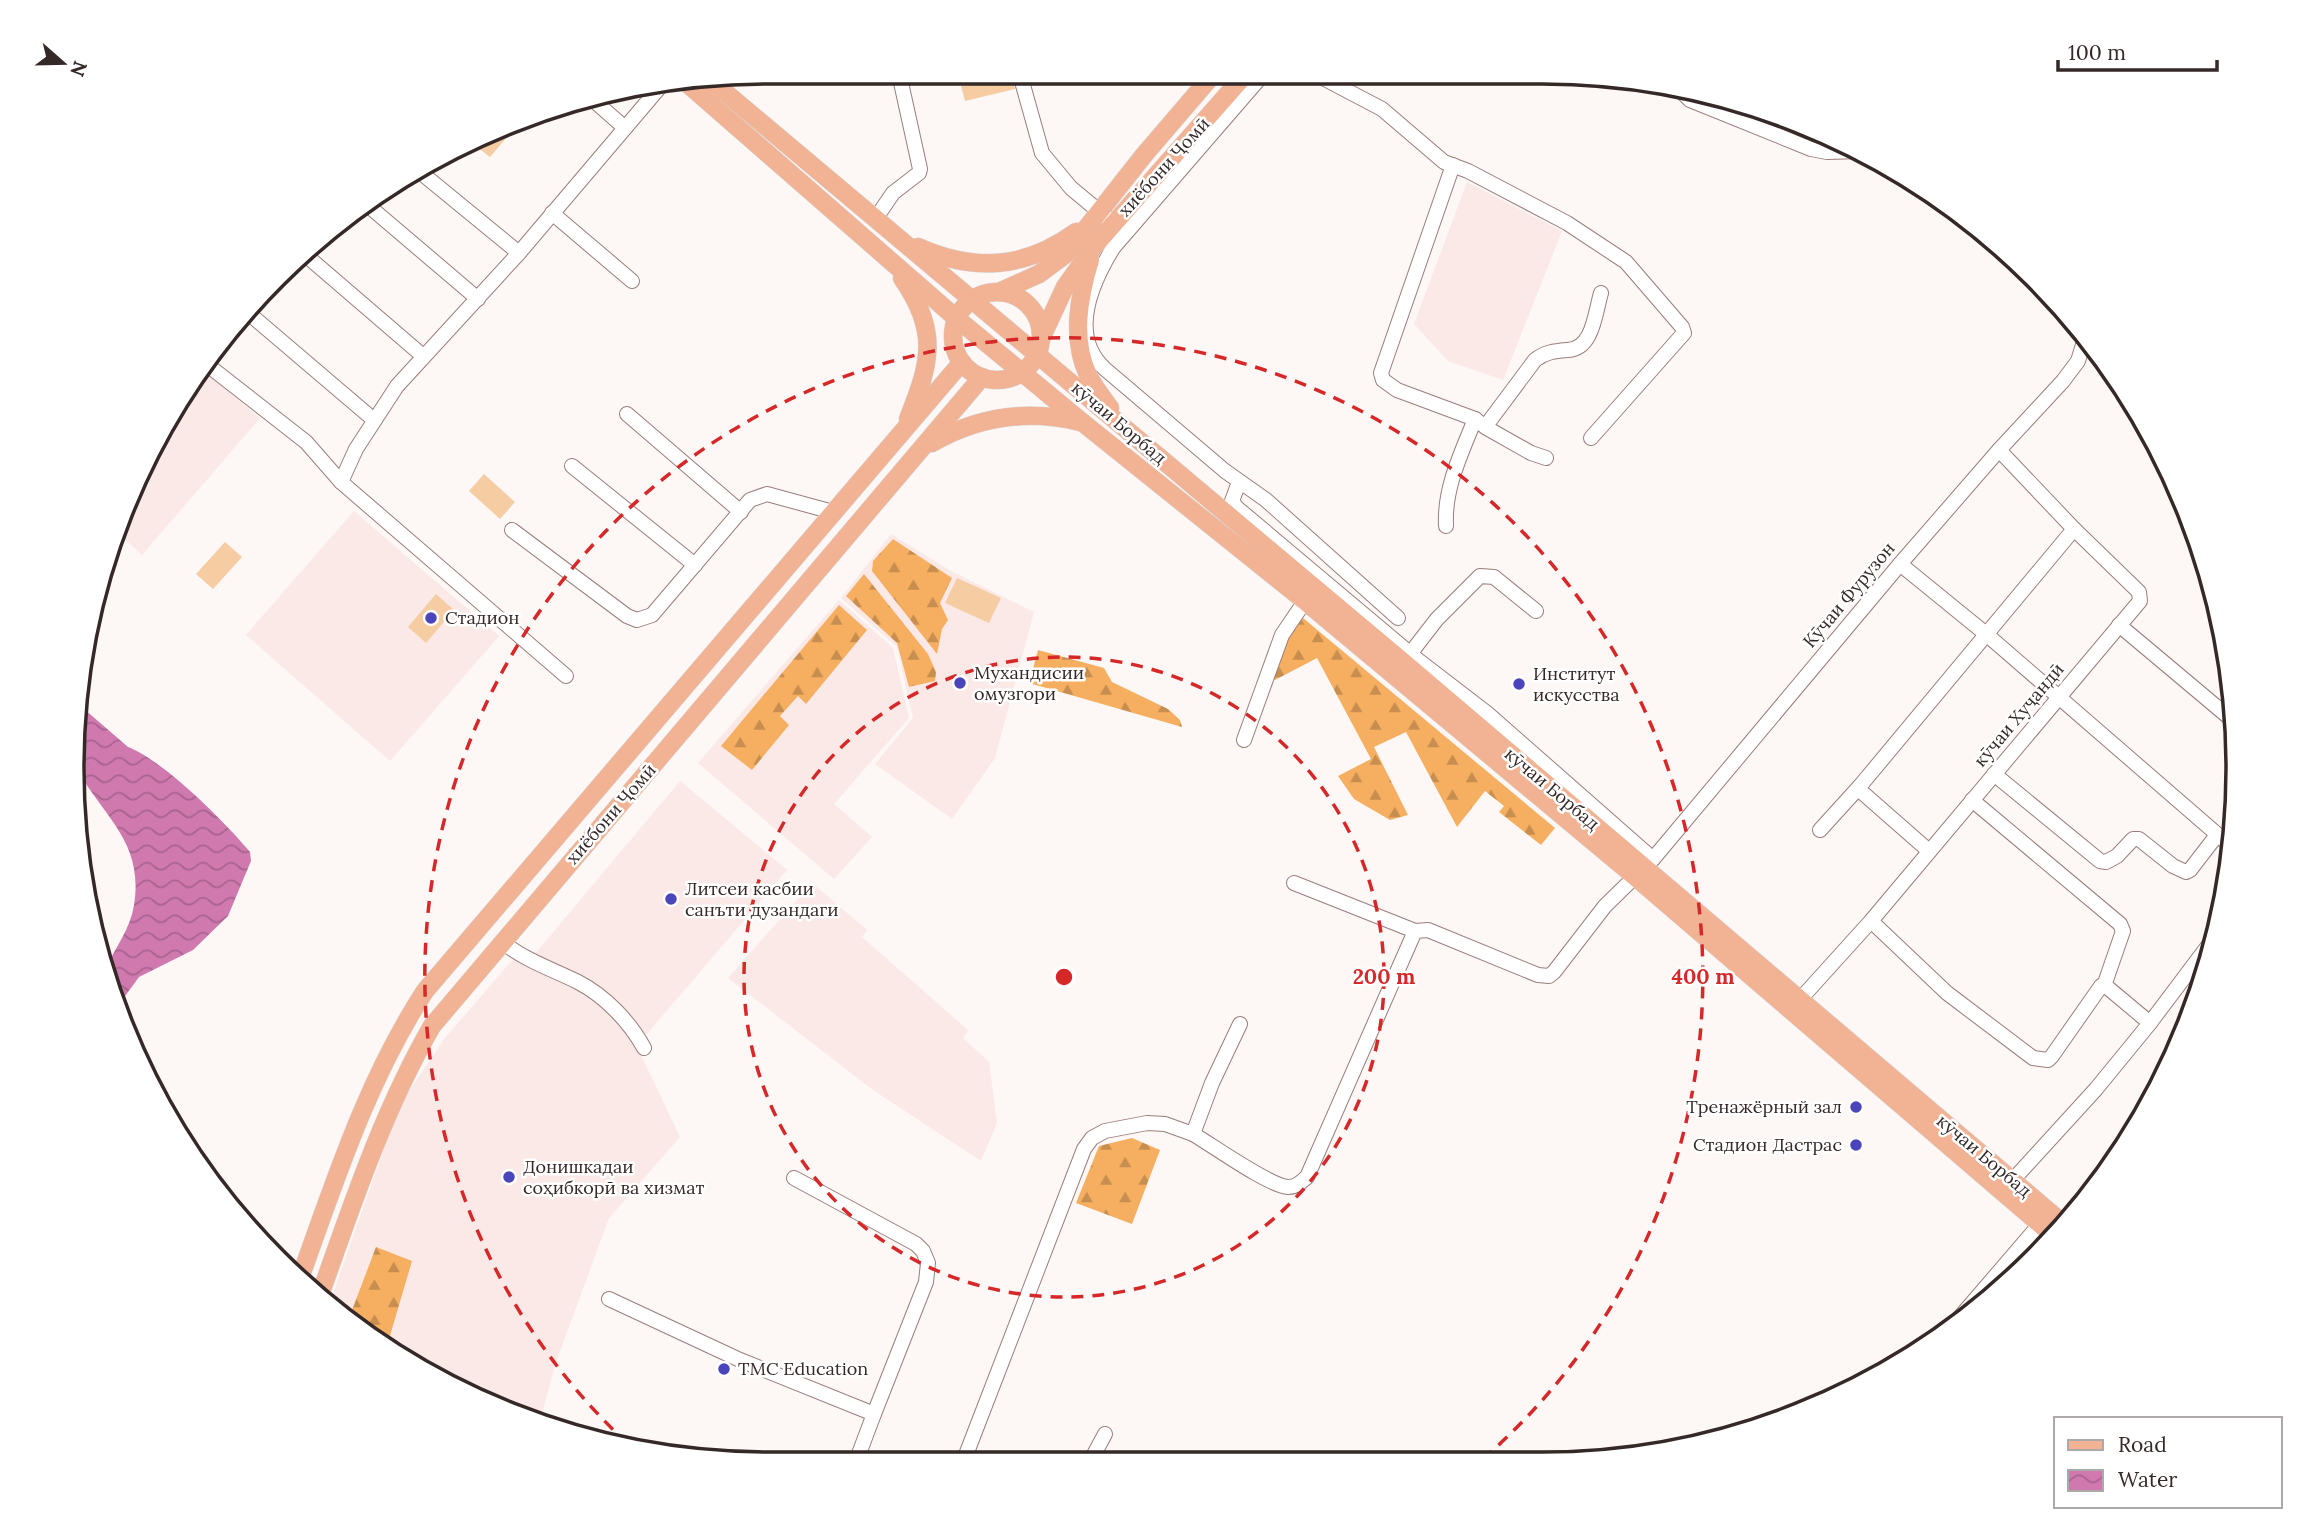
<svg xmlns="http://www.w3.org/2000/svg" width="2310" height="1536" viewBox="0 0 2310 1536" font-family="Lora,serif">
<defs>
<pattern id="forest-firs" width="22" height="20" patternUnits="userSpaceOnUse" patternTransform="scale(1.75)"><rect width="22" height="20" fill="#f6af60"/><path d="M5 1l3.5 6h-7zM16 11l3.5 6h-7z" fill="#c88e4f"/></pattern>
<pattern id="water-waves" width="16" height="10" patternUnits="userSpaceOnUse" patternTransform="scale(1.75)"><rect width="16" height="10" fill="#cf79af"/><path d="M0 5q4-4 8 0t8 0" fill="none" stroke="#a9638e"/></pattern>
</defs>
<rect width="100%" height="100%" fill="#fdf7f6"/>
<!-- built -->
<g fill="#fae9e7">
<polygon points="1467,182 1562,231 1503,380 1448,361 1414,324"/>
<polygon points="201,369 260,418 142,555 116,531 125,502"/>
<polygon points="354,511 499,636 390,761 246,635"/>
<polygon points="891,534 951,571 1034,612 995,758 952,819 875,764 913,718 897,647 841,598"/>
<polygon points="839,600 893,648 909,718 834,804 872,837 834,879 698,763"/>
<polygon points="680,781 787,870 646,1035 582,977 535,954"/>
<polygon points="812,883 867,930 862,937 968,1030 963,1038 989,1062 997,1123 981,1161 873,1090 728,978"/>
<polygon points="515,957 548,977 587,992 632,1036 680,1137 609,1218 555,1365 539,1425 460,1393 329,1305 399,1106 445,1038"/>
</g>
<!-- grass -->
<g fill="#f6cca2">
<polygon points="959,78 1012,78 1015,89 965,101"/>
<polygon points="500,131 507,137 490,157 473,144"/>
<polygon points="484,474 515,502 500,519 469,491"/>
<polygon points="225,542 242,557 213,589 196,574"/>
<polygon points="957,578 1001,598 989,623 945,603"/>
<polygon points="436,594 454,610 426,643 408,627"/>
</g>
<!-- forest -->
<g fill="url(#forest-firs)">
<polygon points="893,539 952,578 940,603 948,620 942,629 937,654 872,571 873,561"/>
<polygon points="864,574 928,654 936,672 935,681 909,687 897,643 846,596"/>
<polygon points="839,605 867,630 806,704 798,696 780,716 789,725 752,770 721,746"/>
<polygon points="1303,618 1555,828 1541,845 1499,812 1504,806 1485,791 1457,827 1406,732 1374,747 1408,815 1390,820 1354,799 1338,776 1371,759 1317,658 1275,680 1271,678 1288,639"/>
<polygon points="1038,650 1104,668 1112,682 1168,709 1180,720 1182,727 1029,683"/>
<polygon points="1132,1138 1160,1150 1132,1224 1076,1203 1099,1146"/>
<polygon points="376,1247 412,1261 389,1339 371,1333 349,1318"/>
</g>
<!-- water -->
<path fill="url(#water-waves)" d="M 76,702 L 128,747 C 163,760 226,823 250,852 L 251,861 L 228,916 L 193,950 L 139,977 L 117,1007 L 105,969 C 115,949 131,927 134,905 C 144,843 105,818 78,771 C 71,759 74,716 76,702 Z"/>
<g fill="none" stroke-linecap="round" stroke-linejoin="round">
<defs>
<g id="minor">
<polyline points="1021,78 1042,153 1071,188 1107,218"/>
<path d="M 1260,78 L 1113,248 C 1091,284 1068,336 1105,369 L 1225,471 L 1266,500 L 1398,618"/>
<polyline points="1323,78 1382,109 1444,162 1468,171 1567,223 1626,262 1682,327 1684,333 1591,438"/>
<polyline points="1678,88 1690,100 1811,149 1827,152 1861,151"/>
<polyline points="591,98 625,128"/>
<polyline points="1453,165 1381,373 1383,380 1397,390 1475,419"/>
<polyline points="419,171 519,253"/>
<polyline points="364,202 478,299"/>
<polyline points="552,213 632,281"/>
<polyline points="876,218 893,193 919,173 920,169 900,78"/>
<polyline points="302,252 423,356"/>
<polyline points="246,311 374,420"/>
<polyline points="205,363 306,442 341,482 566,676"/>
<polyline points="627,414 741,512"/>
<path d="M 1546,458 L 1531,453 L 1485,427 L 1535,360 C 1545,352 1555,351 1567,350 C 1593,350 1595,313 1601,293"/>
<polyline points="572,466 695,565"/>
<polyline points="341,482 356,449 397,386 519,253 665,81"/>
<polyline points="1239,482 1232,501 1236,507 1418,660 1487,713 1653,859"/>
<path d="M 1446,526 C 1444,488 1461,454 1475,419 L 1481,424"/>
<polyline points="512,530 627,616 637,620 652,615 750,500 767,494 833,512"/>
<polyline points="1900,564 1986,634 2233,848"/>
<polyline points="2119,625 2237,724"/>
<polyline points="1406,659 1437,619 1480,576 1494,577 1536,611"/>
<polyline points="1244,740 1282,635 1305,601"/>
<polyline points="1994,774 2100,861 2106,862 2117,856 2133,839 2139,839 2173,866 2186,872 2190,870 2217,835"/>
<polyline points="1972,800 2120,924 2123,931 2104,986"/>
<polyline points="1820,830 1860,786"/>
<polyline points="1929,851 1864,794 1860,791 1860,786 2074,529"/>
<polyline points="1294,883 1415,931"/>
<polyline points="1871,921 1947,993 2033,1058 2048,1060 2052,1056 2101,986 2107,987 2150,1023"/>
<path d="M 505,944 C 527,961 554,970 578,982 C 605,996 630,1022 644,1048"/>
<polyline points="1795,1005 1871,921 2140,601 2139,592 2074,529 1999,450"/>
<path d="M 1240,1024 L 1212,1083 L 1193,1134 C 1212,1145 1269,1186 1288,1187 C 1297,1187 1301,1182 1307,1177 L 1415,931 L 1428,930 L 1538,975 L 1549,976 L 1554,972 L 1605,906 L 1653,859 L 1900,564 L 1999,450 L 2063,381 L 2078,361 L 2086,335"/>
<polyline points="794,1178 916,1244 923,1251 928,1263 926,1282 874,1414"/>
<polyline points="2013,1180 2096,1089 2150,1023 2214,938"/>
<polyline points="2022,1268 2058,1227"/>
<polyline points="609,1299 740,1360 874,1414 857,1459"/>
<polyline points="1948,1331 2047,1216"/>
<polyline points="964,1460 1084,1149 1092,1138 1105,1131 1147,1123 1165,1124 1193,1134"/>
<polyline points="1091,1460 1105,1434"/>
</g>
<g id="major">
<polyline points="681,78 956,318 1082,422 1305,601 1632,874 2055,1237"/>
<polyline points="708,78 1403,662 2066,1226"/>
<path d="M 918,247 C 974,272 1025,269 1076,232"/>
<path d="M 1090,260 C 1079,296 1071,339 1088,375 C 1094,387 1103,398 1110,408"/>
<path d="M 902,278 C 939,331 931,362 908,419"/>
<polyline points="999,292 1039,274 1066,254 1144,155 1210,78"/>
<circle cx="997" cy="336" r="44"/>
<polyline points="1040,341 1065,287 1095,245 1242,78"/>
<path d="M 932,443 C 979,416 1027,409 1080,422"/>
<path d="M 299,1281 C 335,1181 367,1080 425,991 L 962,362"/>
<path d="M 319,1298 C 352,1205 383,1111 432,1026 L 982,377"/>
</g>
</defs>
<!-- minor casing -->
<use href="#minor" stroke="#9a7e7b" stroke-width="16"/>
<!-- major casing -->
<use href="#major" stroke="#d7d4d4" stroke-width="19"/>
<!-- minor -->
<use href="#minor" stroke="#fff" stroke-width="14"/>
<!-- major -->
<use href="#major" stroke="#f2b394" stroke-width="18"/>
</g>
<!-- distance rings -->
<g fill="none" stroke="#d62828" stroke-width="3.5" stroke-dasharray="12 9">
<circle cx="1064" cy="977" r="320"/>
<path d="M628 1444A639 639 0 1 1 1483 1459"/>
</g>
<!-- markers -->
<g fill="#4b45bc" stroke="#fff" stroke-width="2.5">
<circle cx="431" cy="618" r="7"/>
<circle cx="960" cy="683" r="7"/>
<circle cx="1519" cy="684" r="7"/>
<circle cx="671" cy="899" r="7"/>
<circle cx="1856" cy="1107" r="7"/>
<circle cx="1856" cy="1145" r="7"/>
<circle cx="509" cy="1177" r="7"/>
<circle cx="724" cy="1369" r="7"/>
</g>
<g text-anchor="middle" stroke-width="5" stroke-linejoin="round" paint-order="stroke">
<!-- street labels -->
<g font-size="18" fill="#352928" stroke="#fff">
<text transform="translate(1164 167) rotate(-48)" y="6">хиёбони Ҷомӣ</text>
<text transform="translate(1119 423) rotate(40)" y="6">кӯчаи Борбад</text>
<text transform="translate(1849 595) rotate(-50)" y="6">Кӯчаи Фурузон</text>
<text transform="translate(2019 715) rotate(-50)" y="6">кӯчаи Хуҷандӣ</text>
<text transform="translate(1552 789) rotate(40)" y="6">кӯчаи Борбад</text>
<text transform="translate(611 814) rotate(-49)" y="6">хиёбони Ҷомӣ</text>
<text transform="translate(1984 1156) rotate(40)" y="6">кӯчаи Борбад</text>
</g>
<!-- poi labels -->
<g font-size="18" fill="#352928" stroke="#fff" text-anchor="start">
<text x="445" y="624">Стадион</text>
<text x="974" y="679">Мухандисии<tspan x="974" dy="21">омузгори</tspan></text>
<text x="1533" y="680">Институт<tspan x="1533" dy="21">искусства</tspan></text>
<text x="685" y="895">Литсеи касбии<tspan x="685" dy="21">санъти дузандаги</tspan></text>
<text x="1842" y="1113" text-anchor="end">Тренажёрный зал</text>
<text x="1842" y="1151" text-anchor="end">Стадион Дастрас</text>
<text x="523" y="1173">Донишкадаи<tspan x="523" dy="21">соҳибкорӣ ва хизмат</tspan></text>
<text x="738" y="1375">TMC Education</text>
</g>
</g>
<!-- crop -->
<path d="M0 0H2310V1536H0ZM768 84H1542A684 684 0 0 1 2226 768V768A684 684 0 0 1 1542 1452H768A684 684 0 0 1 84 768V768A684 684 0 0 1 768 84Z" fill="#fff" fill-rule="evenodd"/>
<path fill="none" stroke="#352928" stroke-width="3.5" d="M768 84H1542A684 684 0 0 1 2226 768V768A684 684 0 0 1 1542 1452H768A684 684 0 0 1 84 768V768A684 684 0 0 1 768 84Z"/>
<circle cx="1064" cy="977" r="10" fill="#d62828" stroke="#fff" stroke-width="3.5"/>
<g font-size="21" text-anchor="middle" font-weight="bold" fill="#d62828" stroke="#fff" stroke-width="5" stroke-linejoin="round" paint-order="stroke">
<text x="1384" y="984">200 m</text>
<text x="1703" y="984">400 m</text>
</g>
<!-- legend -->
<rect x="2054" y="1417" width="228" height="91" fill="#ffffff" stroke="#aea9a9" stroke-width="2"/>
<rect x="2068" y="1440" width="35" height="10" fill="#f2b394" stroke="#aea9a9" stroke-width="2"/>
<text x="2118" y="1452" font-size="21" fill="#352928">Road</text>
<rect x="2068" y="1470" width="35" height="21" fill="url(#water-waves)" stroke="#aea9a9" stroke-width="2"/>
<text x="2118" y="1487" font-size="21" fill="#352928">Water</text>
<!-- north arrow -->
<g transform="translate(63 63) rotate(110)" stroke="#ffffff" stroke-width="5" paint-order="stroke">
<path d="M0-5L12 26L0 18L-12 26Z" fill="#352928"/>
<text y="-10" font-size="19" font-weight="bold" text-anchor="middle" fill="#352928">N</text>
</g>
<!-- scale -->
<path d="M2058 60v10h159v-10" fill="none" stroke="#352928" stroke-width="3.5"/>
<text x="2068" y="60" font-size="21" fill="#352928" stroke="#ffffff" stroke-width="5" paint-order="stroke">100 m</text>
</svg>
